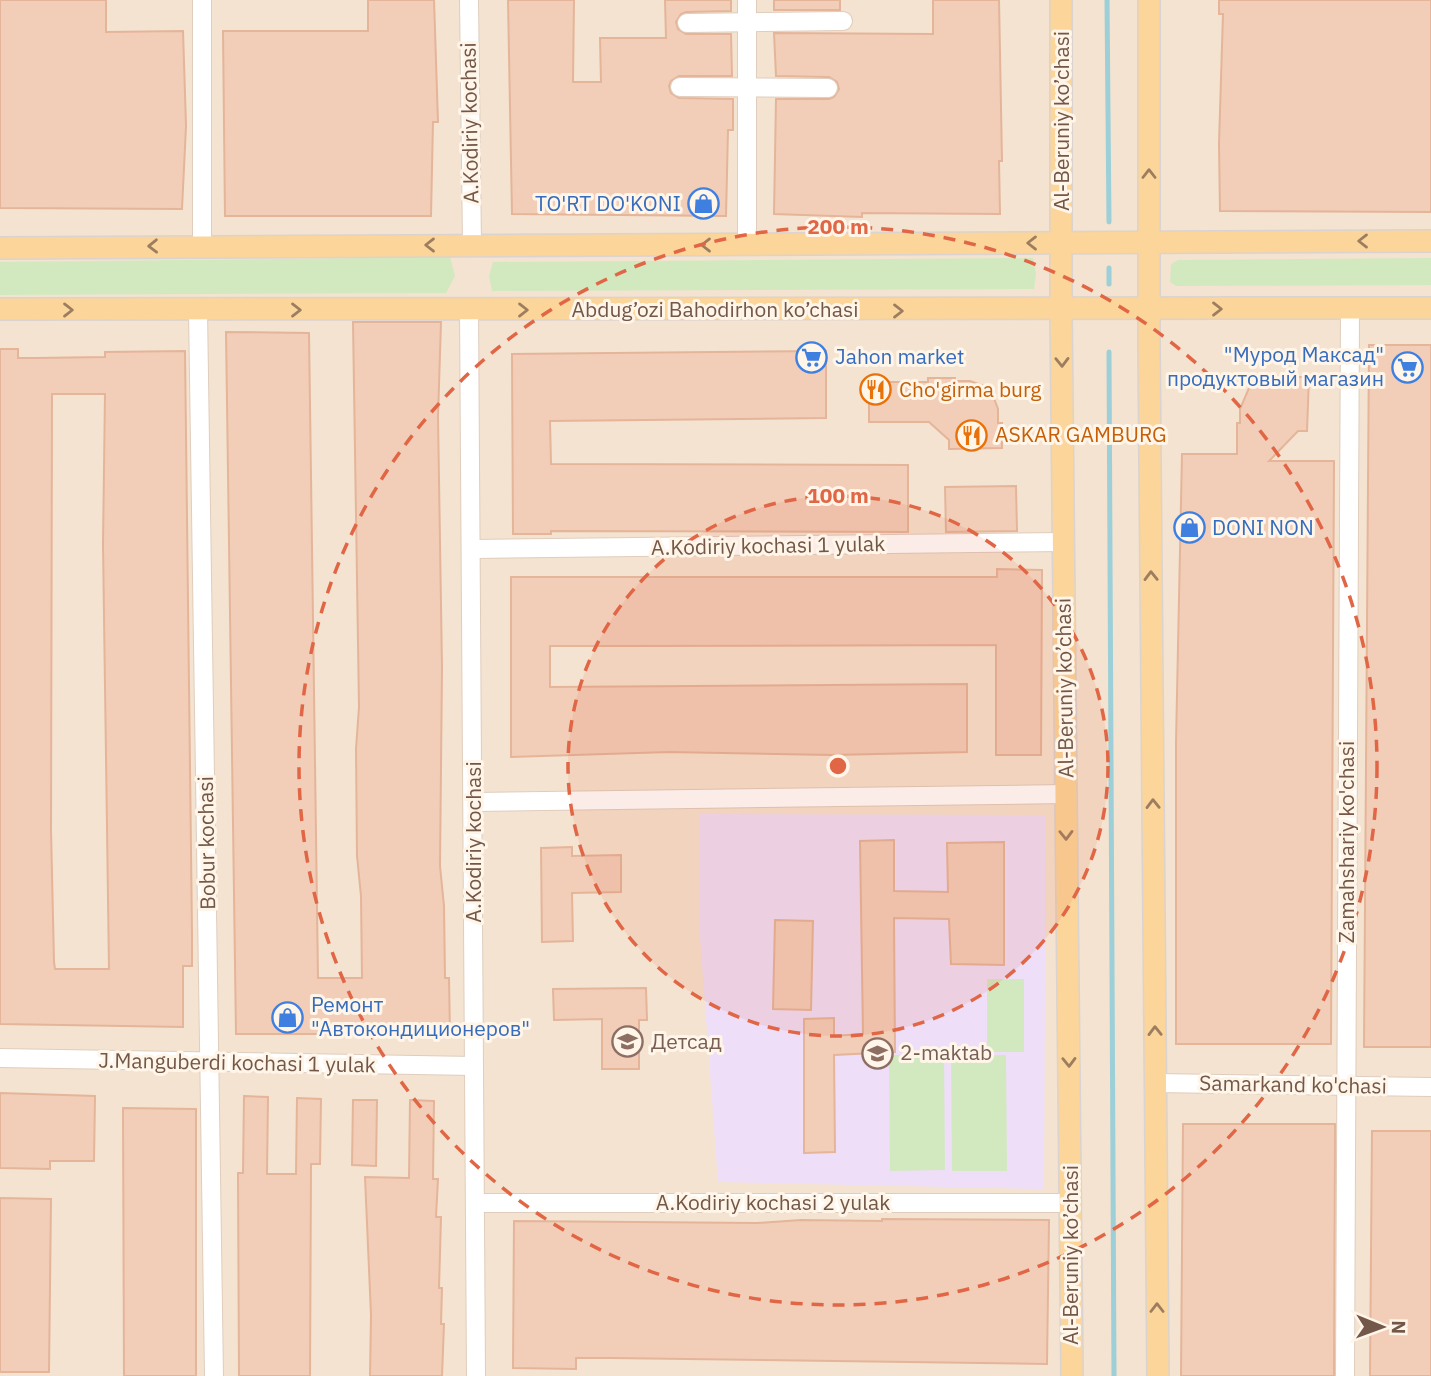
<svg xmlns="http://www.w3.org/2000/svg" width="1431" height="1376" viewBox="0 0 1431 1376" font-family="'IBM Plex Sans',sans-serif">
<rect width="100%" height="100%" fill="#fcf1e1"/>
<!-- residential -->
<rect fill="#f4e3d0" x="0" y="0" width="1431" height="1376"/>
<!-- education -->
<polygon fill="#eedef8" points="700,814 1046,815 1044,1189 718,1182 699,923"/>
<!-- green -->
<g fill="#d2e9c0">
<polygon points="450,257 455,276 446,293 0,295 0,262"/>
<polygon points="1033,258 1036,274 1034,289 492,291 489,276 493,262"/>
<polygon points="1431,258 1431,285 1176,286 1170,282 1171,264 1178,260"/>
<rect x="987" y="979" width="37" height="73"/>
<polygon points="889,1055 944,1055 945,1170 890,1171"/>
<polygon points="1006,1055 1007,1171 952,1171 951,1056"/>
</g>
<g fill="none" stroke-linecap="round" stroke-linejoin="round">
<!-- stream -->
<g stroke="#9ccfd7" stroke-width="5">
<polyline points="1107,0 1109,222"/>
<polyline points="1109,268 1109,284"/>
<polyline points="1109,352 1114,1376"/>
</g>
</g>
<!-- building -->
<g fill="#f2ceb9" stroke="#e4b599" stroke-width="2" fill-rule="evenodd">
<polygon points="0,0 106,0 106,32 183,31 186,126 182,209 0,208"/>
<polygon points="368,0 434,0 438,122 433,122 431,216 225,216 223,31 368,31"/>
<polygon points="508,0 574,0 573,82 601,82 600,38 666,38 665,0 731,0 731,11 686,12 681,14 676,22 678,29 686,34 731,34 732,76 679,76 671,81 669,86 671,93 679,98 733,99 733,130 728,130 726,216 512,214"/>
<rect x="774" y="0" width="66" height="10"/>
<polygon points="933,0 999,0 1002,161 999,161 1000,214 862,213 862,217 774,214 776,99 829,99 834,97 839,89 837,82 829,77 776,76 774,33 933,34"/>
<polygon points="1219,0 1431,0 1431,212 1220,211 1219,144 1223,14 1219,14"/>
<polygon points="353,322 441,322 438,417 442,668 440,866 444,906 445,978 449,978 450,1034 236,1034 226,332 309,333 318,978 362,978 361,896 357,856 356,749 359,707"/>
<polygon points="1369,345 1431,345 1431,1047 1364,1047"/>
<path d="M 0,349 L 18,349 L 18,358 L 36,358 L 105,357 L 105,352 L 185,351 L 192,934 L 192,966 L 183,966 L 183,1027 L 0,1024 ZM 52,394 L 105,394 L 103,544 L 109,969 L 55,969 L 54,962 L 51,830 Z"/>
<polygon points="826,351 826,418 550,421 551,464 908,465 908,532 551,531 551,534 513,534 512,354"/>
<polygon points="1284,377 1309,377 1307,431 1298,431 1269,461 1334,461 1331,1044 1176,1044 1176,743 1182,454 1237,454 1237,423 1240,423 1240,409 1249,388 1269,380 1284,380"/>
<polygon points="928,378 955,378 955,381 970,381 990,388 998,409 998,423 1002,423 1002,448 949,449 949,440 929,422 869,422 869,382 928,382"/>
<polygon points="1016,486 1017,531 946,532 945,487"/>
<polygon points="997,569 1042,570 1041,755 996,755 996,645 627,646 550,646 550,687 967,684 967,752 832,755 669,752 511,757 511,577 997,577"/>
<polygon points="894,840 894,891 948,892 947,843 1004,842 1004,965 951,964 949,919 894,918 895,1052 834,1055 835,1152 804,1153 804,1019 834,1018 834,1036 863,1034 860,841"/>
<polygon points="572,847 572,856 621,855 621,892 572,893 573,941 542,942 541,848"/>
<polygon points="775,920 813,921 811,1010 773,1009"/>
<polygon points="646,988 647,1020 639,1020 639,1069 602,1069 602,1019 554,1020 553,989"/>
<polygon points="0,1093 95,1096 94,1161 50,1161 50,1169 0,1168"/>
<polygon points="244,1096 268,1097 267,1174 296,1174 297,1098 321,1099 320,1164 311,1164 310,1376 239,1376 238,1173 243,1173"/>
<polygon points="353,1100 377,1100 376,1166 352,1165"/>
<polygon points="410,1100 434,1101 433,1179 438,1179 436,1217 441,1217 439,1288 442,1288 441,1324 444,1324 442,1376 370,1376 371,1315 365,1177 409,1178"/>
<polygon points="123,1108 196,1109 196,1376 124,1376"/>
<polygon points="1183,1124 1335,1124 1334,1376 1181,1376"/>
<polygon points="1372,1131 1431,1131 1431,1376 1370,1376"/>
<polygon points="0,1198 51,1199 49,1372 0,1372"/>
<polygon points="882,1219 1049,1220 1047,1364 611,1358 576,1358 576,1369 513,1368 514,1221 757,1223 801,1220 882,1221"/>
</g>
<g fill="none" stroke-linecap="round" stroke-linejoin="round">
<defs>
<g id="minor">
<polyline points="469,0 472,245"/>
<polyline points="687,23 843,21"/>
<polyline points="680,87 828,88"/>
<polyline points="202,245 202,0"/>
<polyline points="747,245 747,0"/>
<polyline points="469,309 476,1376"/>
<polyline points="198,310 214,1376"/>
<polyline points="473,549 1063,542"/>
<polyline points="474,802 1066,794"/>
<polyline points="0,1058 474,1066"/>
<polyline points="1155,1083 1431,1087"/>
<polyline points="475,1203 1071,1203"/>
<polyline points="1345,1376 1350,308"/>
</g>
<g id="major">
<polyline points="1061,0 1061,311 1072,1376"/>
<polyline points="1149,0 1149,346 1158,1376"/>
<polyline points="0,248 1431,241"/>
<polyline points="0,309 1431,308"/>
</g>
</defs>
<!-- minor casing -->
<use href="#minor" stroke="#e0cdbd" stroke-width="20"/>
<!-- major casing -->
<use href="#major" stroke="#dbd3cf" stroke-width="24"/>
<!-- minor -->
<use href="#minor" stroke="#fff" stroke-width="18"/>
<!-- major -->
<use href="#major" stroke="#fbd599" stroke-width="21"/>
</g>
<!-- one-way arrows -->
<defs><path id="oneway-chevron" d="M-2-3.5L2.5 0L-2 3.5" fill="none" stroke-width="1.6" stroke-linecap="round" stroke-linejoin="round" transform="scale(1.75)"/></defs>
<g stroke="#9c7d60">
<use href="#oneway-chevron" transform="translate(1149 174) rotate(-90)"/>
<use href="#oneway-chevron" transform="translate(1363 241) rotate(180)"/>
<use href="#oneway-chevron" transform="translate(1032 243) rotate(180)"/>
<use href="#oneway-chevron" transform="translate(430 245) rotate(-180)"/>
<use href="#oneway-chevron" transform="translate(706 245) rotate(180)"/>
<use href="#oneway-chevron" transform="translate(153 246) rotate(179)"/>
<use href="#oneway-chevron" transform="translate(1217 309)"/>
<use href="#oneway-chevron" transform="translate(68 310)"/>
<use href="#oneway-chevron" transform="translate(296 310)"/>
<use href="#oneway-chevron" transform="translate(523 310)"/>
<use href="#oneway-chevron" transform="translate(898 311)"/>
<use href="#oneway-chevron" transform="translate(1062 362) rotate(89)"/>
<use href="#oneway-chevron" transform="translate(1151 576) rotate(-91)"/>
<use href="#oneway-chevron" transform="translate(1153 804) rotate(-91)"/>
<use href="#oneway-chevron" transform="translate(1066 835) rotate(89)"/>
<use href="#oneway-chevron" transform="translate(1155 1031) rotate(-91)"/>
<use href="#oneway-chevron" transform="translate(1069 1062) rotate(89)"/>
<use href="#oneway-chevron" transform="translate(1157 1308) rotate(-90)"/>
</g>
<!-- distance rings -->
<circle cx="838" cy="766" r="270" fill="#e16645" fill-opacity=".12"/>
<g fill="none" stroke="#e16645" stroke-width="3.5" stroke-dasharray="12 9">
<circle cx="838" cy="766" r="270"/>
<circle cx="838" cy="766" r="539"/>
</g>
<!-- icons -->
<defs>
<symbol id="shop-ring" viewBox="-11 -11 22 22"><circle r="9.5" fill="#fff5e8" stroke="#3f7fe0" stroke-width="1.5"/><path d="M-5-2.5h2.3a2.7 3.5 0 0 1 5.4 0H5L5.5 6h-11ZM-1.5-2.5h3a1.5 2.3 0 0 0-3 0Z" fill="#3f7fe0"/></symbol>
<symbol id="supermarket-ring" viewBox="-11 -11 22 22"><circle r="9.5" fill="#fff5e8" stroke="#3f7fe0" stroke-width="1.5"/><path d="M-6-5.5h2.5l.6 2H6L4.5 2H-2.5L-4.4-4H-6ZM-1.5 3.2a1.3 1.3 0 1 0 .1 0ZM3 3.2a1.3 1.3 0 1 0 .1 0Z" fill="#3f7fe0"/></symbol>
<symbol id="restaurant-ring" viewBox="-11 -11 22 22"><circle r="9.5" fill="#fff5e8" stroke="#e8710a" stroke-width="1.5"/><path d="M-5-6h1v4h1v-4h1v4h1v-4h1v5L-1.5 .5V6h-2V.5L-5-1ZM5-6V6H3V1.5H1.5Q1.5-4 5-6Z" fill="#e8710a"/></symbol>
<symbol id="school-ring" viewBox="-11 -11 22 22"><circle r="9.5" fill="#fff5e8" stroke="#8d6e63" stroke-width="1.5"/><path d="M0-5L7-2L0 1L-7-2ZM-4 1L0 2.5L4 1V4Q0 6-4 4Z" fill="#8d6e63"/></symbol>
</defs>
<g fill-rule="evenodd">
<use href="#shop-ring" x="686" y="186" width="35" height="35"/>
<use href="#supermarket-ring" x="794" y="340" width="35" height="35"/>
<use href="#supermarket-ring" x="1390" y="350" width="35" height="35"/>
<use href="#restaurant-ring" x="858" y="372" width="35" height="35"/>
<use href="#restaurant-ring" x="954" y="418" width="35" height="35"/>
<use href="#shop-ring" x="1172" y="510" width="35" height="35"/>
<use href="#shop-ring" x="270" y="1000" width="35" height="35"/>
<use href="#school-ring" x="610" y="1024" width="35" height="35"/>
<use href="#school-ring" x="860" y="1036" width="35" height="35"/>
</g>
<g text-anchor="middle" stroke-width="6" stroke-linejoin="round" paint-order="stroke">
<!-- street labels -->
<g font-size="21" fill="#735748" stroke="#fff5e8">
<text transform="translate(1062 121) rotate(-90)" y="7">Al-Beruniy ko’chasi</text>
<text transform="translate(470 123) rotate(-91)" y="7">A.Kodiriy kochasi</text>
<text x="715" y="317">Abdug’ozi Bahodirhon ko’chasi</text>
<text transform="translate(768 546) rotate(-1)" y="7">A.Kodiriy kochasi 1 yulak</text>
<text transform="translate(1065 688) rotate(-91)" y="7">Al-Beruniy ko’chasi</text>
<text transform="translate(474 842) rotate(-90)" y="7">A.Kodiriy kochasi</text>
<text transform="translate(1347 842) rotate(-90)" y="7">Zamahshariy ko'chasi</text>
<text transform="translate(207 843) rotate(-91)" y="7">Bobur kochasi</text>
<text transform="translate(237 1063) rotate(1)" y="7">J.Manguberdi kochasi 1 yulak</text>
<text transform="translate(1293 1085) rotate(1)" y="7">Samarkand ko'chasi</text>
<text x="773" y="1210">A.Kodiriy kochasi 2 yulak</text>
<text transform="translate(1071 1255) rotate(-90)" y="7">Al-Beruniy ko’chasi</text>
</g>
<!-- shop labels -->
<g font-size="21" fill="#366cbe" stroke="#fff5e8" text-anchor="start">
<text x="681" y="211" text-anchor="end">TO'RT DO'KONI</text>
<text x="1384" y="362" text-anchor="end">"Мурод Максад"<tspan x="1384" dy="24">продуктовый магазин</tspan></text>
<text x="835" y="364">Jahon market</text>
<text x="1212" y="535">DONI NON</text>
<text x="311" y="1012">Ремонт<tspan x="311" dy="24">"Автокондиционеров"</tspan></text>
</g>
<!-- food labels -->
<g font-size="21" fill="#c56008" stroke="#fff5e8" text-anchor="start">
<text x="899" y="397">Cho'girma burg</text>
<text x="995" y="442">ASKAR GAMBURG</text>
</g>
<!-- education labels -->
<g font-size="21" fill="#785e54" stroke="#fff5e8" text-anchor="start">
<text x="651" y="1049">Детсад</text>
<text x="900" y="1060">2-maktab</text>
</g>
</g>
<circle cx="838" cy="766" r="10" fill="#e16645" stroke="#fff5e8" stroke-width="3.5"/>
<g font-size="21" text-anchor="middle" font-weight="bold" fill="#e16645" stroke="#fff5e8" stroke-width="6" stroke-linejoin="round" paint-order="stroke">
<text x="838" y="234">200 m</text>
<text x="838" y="503">100 m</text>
</g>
<!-- north arrow -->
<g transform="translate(1382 1327) rotate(91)" stroke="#fff5e8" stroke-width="5" paint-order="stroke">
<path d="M0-5L12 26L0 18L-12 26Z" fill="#735748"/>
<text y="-10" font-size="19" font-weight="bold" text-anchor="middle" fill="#735748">N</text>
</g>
</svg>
